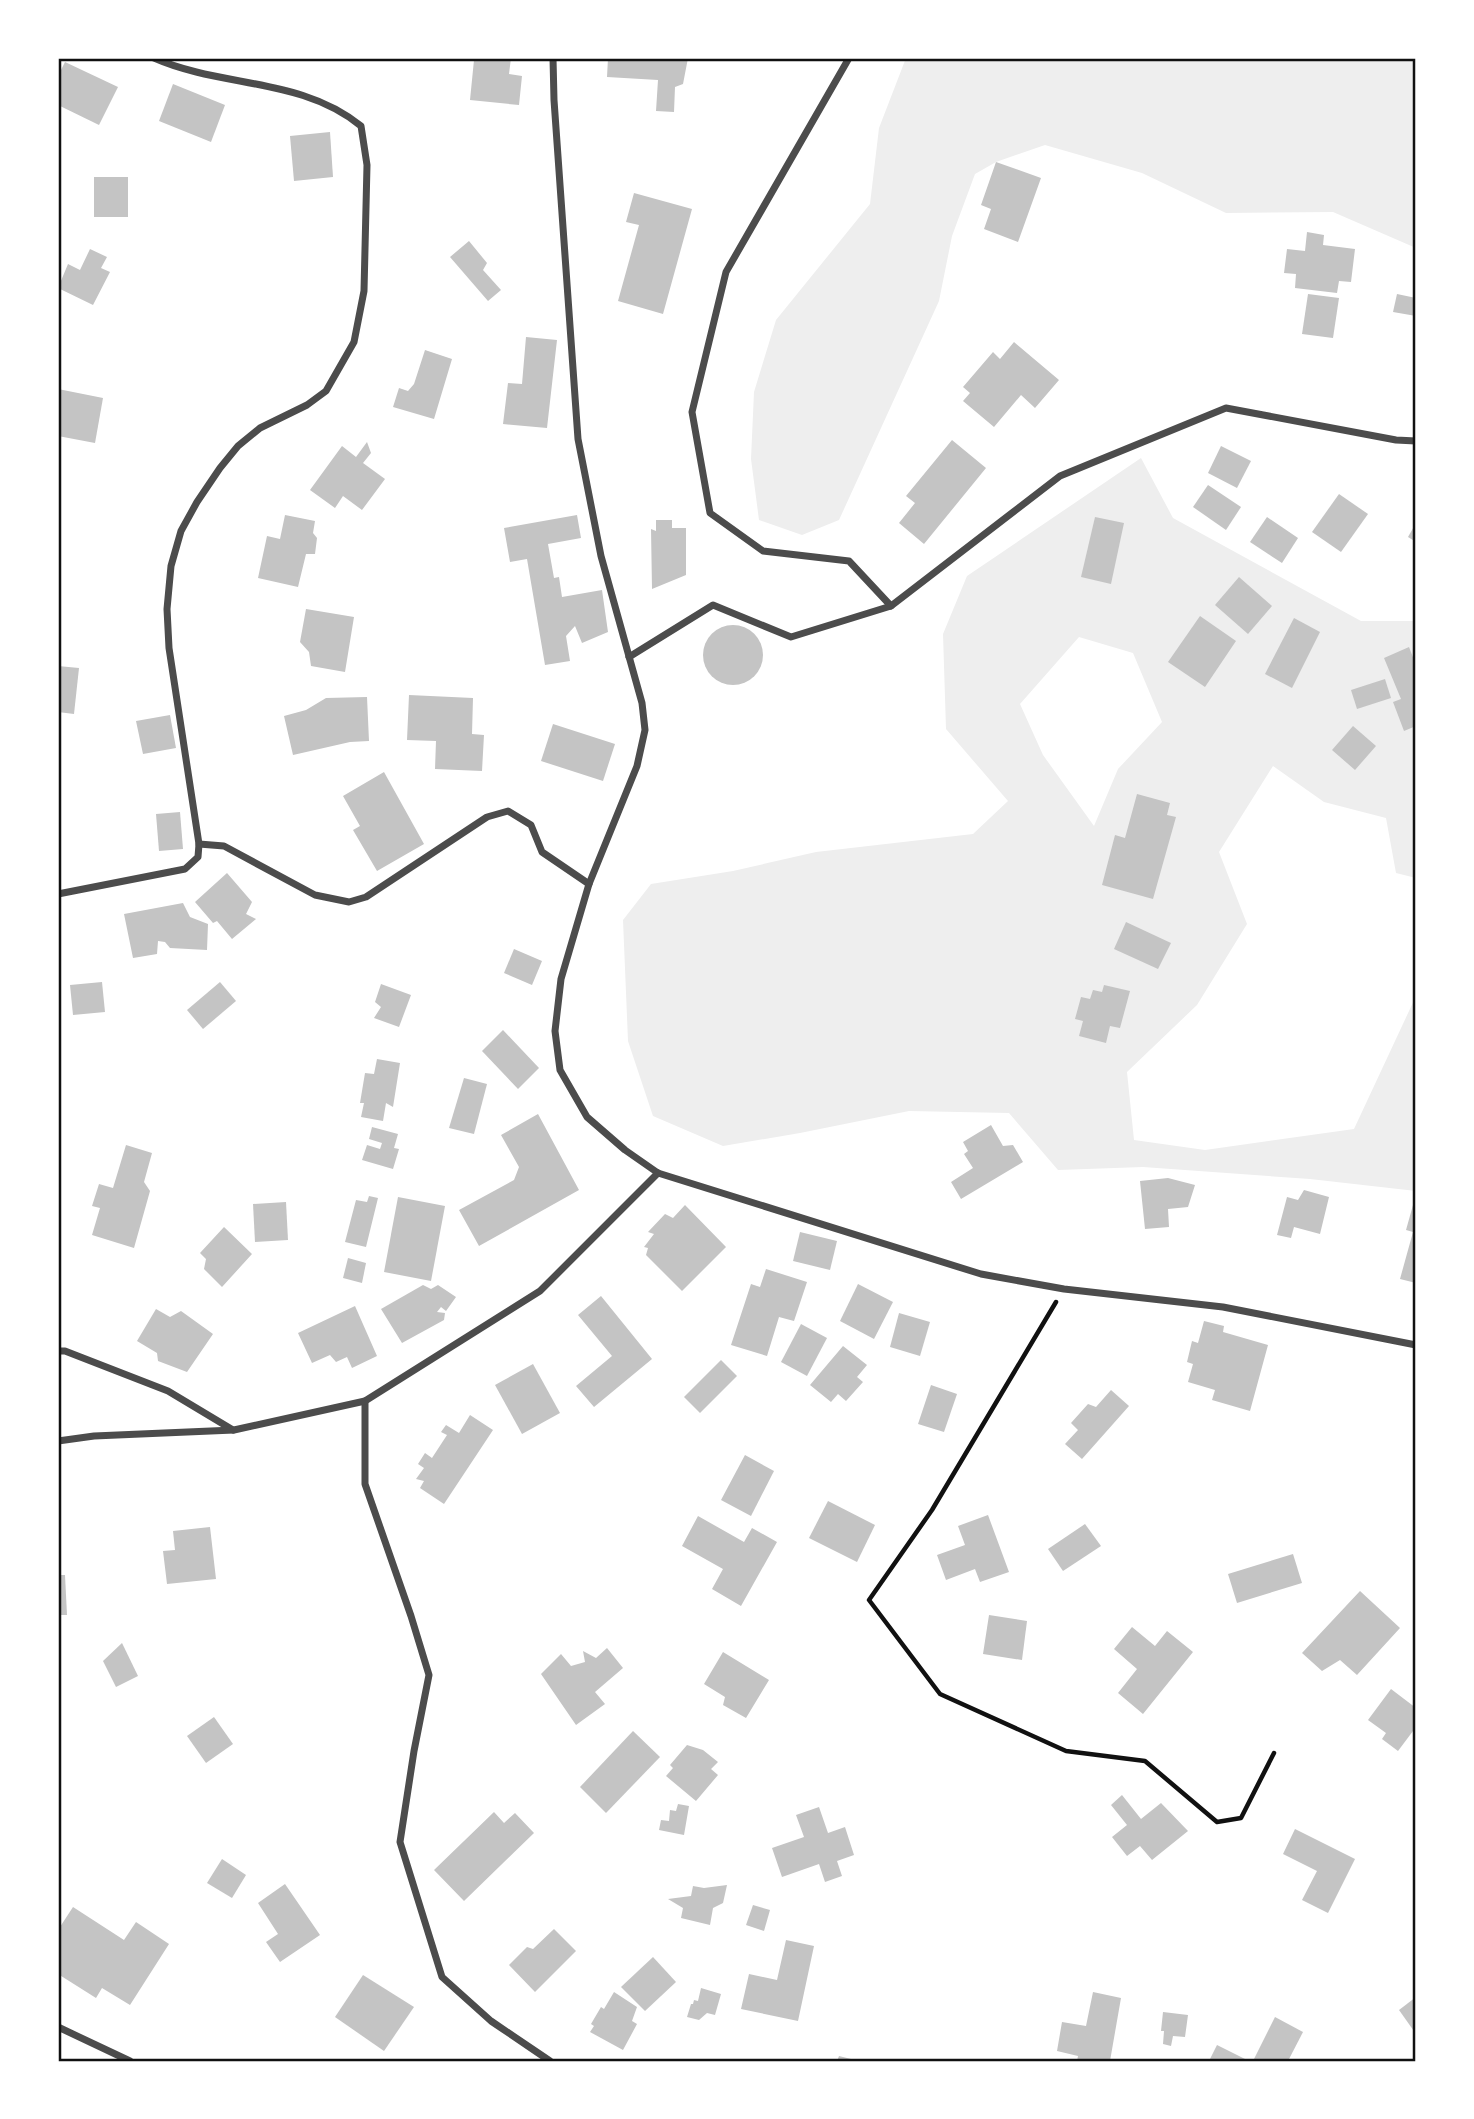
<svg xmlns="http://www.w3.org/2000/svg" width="1474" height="2119" viewBox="0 0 1474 2119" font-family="'Work Sans',sans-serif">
<rect width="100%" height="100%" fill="#fff"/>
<!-- green -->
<g fill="#eee" fill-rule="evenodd">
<polygon points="906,58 1416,58 1416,248 1333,212 1226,213 1142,173 1045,145 996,162 975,174 952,236 939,301 839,520 802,535 759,520 751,459 754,392 776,320 870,204 879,128"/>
<path d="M 1141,458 L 1173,518 L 1361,621 L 1416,621 L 1416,878 L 1396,873 L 1386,818 L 1324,802 L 1273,766 L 1219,852 L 1247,924 L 1197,1005 L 1127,1072 L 1134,1140 L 1205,1150 L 1354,1129 L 1416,996 L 1416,1191 L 1310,1179 L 1143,1167 L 1058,1170 L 1009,1113 L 909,1111 L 800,1133 L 723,1146 L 653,1116 L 628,1041 L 623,920 L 651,884 L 733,871 L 816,852 L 973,834 L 1008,801 L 946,729 L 943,634 L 967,576 ZM 1079,637 L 1133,653 L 1162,722 L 1118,769 L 1094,826 L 1043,755 L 1020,704 Z"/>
</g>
<!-- building -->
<g fill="#c4c4c4">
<polygon points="486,58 511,58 509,74 522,76 519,105 470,100 474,60 486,61"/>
<polygon points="608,58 688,58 683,84 675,87 674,112 656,111 658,80 607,77"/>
<polygon points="65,62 118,87 99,125 58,105 58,76"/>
<polygon points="173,84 225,105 211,142 159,121"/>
<polygon points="330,132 333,177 294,181 290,136"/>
<polygon points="996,162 1041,178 1018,242 984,229 991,209 981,205"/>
<rect x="94" y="177" width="34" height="40"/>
<polygon points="634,193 692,209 663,314 618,301 639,225 626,222"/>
<polygon points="1307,232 1324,235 1323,245 1355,249 1351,282 1339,281 1337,293 1295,288 1296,274 1284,273 1287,249 1305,251"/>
<polygon points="469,241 487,263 483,270 501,290 488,301 450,257"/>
<polygon points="90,249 107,257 101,268 110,272 93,305 58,288 68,264 80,270"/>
<polygon points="1308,294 1339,298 1333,338 1302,334"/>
<polygon points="1397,294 1416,298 1416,316 1393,312"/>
<polygon points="526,337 557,340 547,428 503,424 508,383 522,384"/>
<polygon points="1014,342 1059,380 1035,408 1021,395 994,427 963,401 970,393 963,387 993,352 1000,359"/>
<polygon points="425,350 452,359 434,419 393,407 399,388 408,391 414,384"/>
<polygon points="58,389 103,398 95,443 58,436"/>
<polygon points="952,440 986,468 924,544 899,523 915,503 906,496"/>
<polygon points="367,442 371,453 363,463 385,479 362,510 343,496 335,508 310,490 342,446 356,457"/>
<polygon points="1221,446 1251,461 1237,488 1208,473"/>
<polygon points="1208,485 1241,507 1226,530 1193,507"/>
<polygon points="1339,494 1368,514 1341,552 1312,532"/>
<polygon points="285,515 315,521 313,533 317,538 315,554 306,554 298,587 258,578 267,536 280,539"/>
<polygon points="577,515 581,538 548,544 554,578 559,577 562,597 602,590 608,632 582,643 575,626 566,636 570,661 545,665 527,559 510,562 504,528"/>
<polygon points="1095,517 1124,523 1111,584 1081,577"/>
<polygon points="1267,517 1298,538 1282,563 1250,542"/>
<polygon points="656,520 672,520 672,528 686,528 686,575 652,589 651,529 656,531"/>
<polygon points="1416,523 1416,542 1408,537"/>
<polygon points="1239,577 1272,606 1248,634 1215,605"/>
<polygon points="306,609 354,617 345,672 311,666 309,652 300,642"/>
<polygon points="1200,616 1236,641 1205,687 1168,662"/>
<polygon points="1294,618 1320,632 1292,688 1265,674"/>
<circle cx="733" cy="655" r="30"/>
<polygon points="1409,647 1416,665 1416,726 1404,731 1393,702 1401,699 1384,658"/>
<polygon points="58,666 79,668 74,714 58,712"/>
<polygon points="1385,679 1391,698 1357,709 1351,690"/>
<polygon points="409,695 473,698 472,734 484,735 482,771 435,769 436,741 407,740"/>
<polygon points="367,697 369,741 350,742 293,755 284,716 306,710 326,698"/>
<polygon points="170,715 176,748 143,754 136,721"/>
<polygon points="553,724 615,744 603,781 541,761"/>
<polygon points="1353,726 1376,746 1355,770 1332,750"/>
<polygon points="384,772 424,844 377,871 353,830 360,826 343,796"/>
<polygon points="1137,794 1170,803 1167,815 1176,817 1153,899 1102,885 1115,835 1125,838"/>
<polygon points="180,812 183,849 159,851 156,814"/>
<polygon points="227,873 252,902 246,914 256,919 232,939 217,921 213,923 195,902"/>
<polygon points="183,903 190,917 208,924 207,950 170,948 165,942 158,941 157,954 133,958 124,914"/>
<polygon points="1126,922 1171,943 1158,969 1114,949"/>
<polygon points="514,949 542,961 532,985 504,973"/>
<polygon points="102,982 105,1012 73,1015 70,985"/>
<polygon points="220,982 236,1001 203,1029 187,1010"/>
<polygon points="381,984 411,995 399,1027 374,1018 381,1007 375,1002"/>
<polygon points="1104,985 1130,991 1120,1028 1110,1026 1106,1043 1079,1036 1083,1021 1075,1019 1081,997 1090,999 1093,990 1102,992"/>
<polygon points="503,1030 539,1068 518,1089 482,1051"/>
<polygon points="377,1059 400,1063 393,1107 386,1103 383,1121 361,1117 364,1103 360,1103 365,1073 374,1074"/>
<polygon points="464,1078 487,1084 474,1134 449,1128"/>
<polygon points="538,1114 579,1190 479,1246 459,1210 514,1180 519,1167 501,1135"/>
<polygon points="991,1125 1003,1146 1013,1145 1023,1162 961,1199 951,1182 973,1168 964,1154 968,1151 963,1142"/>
<polygon points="372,1127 398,1134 394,1148 399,1149 393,1169 362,1160 367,1145 380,1149 382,1143 369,1139"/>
<polygon points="126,1145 152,1153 144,1182 150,1191 134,1248 92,1235 100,1208 92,1206 99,1184 113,1188"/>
<polygon points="1168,1178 1195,1185 1188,1207 1168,1209 1169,1227 1145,1229 1140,1181"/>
<polygon points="1304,1190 1329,1197 1320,1234 1294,1227 1291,1238 1277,1235 1287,1197 1298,1200"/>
<polygon points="369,1196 378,1198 366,1247 345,1242 356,1200 367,1202"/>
<polygon points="398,1197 445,1206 431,1281 384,1272"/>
<polygon points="286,1202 288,1240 255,1242 253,1204"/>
<polygon points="685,1205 726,1247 682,1291 646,1255 648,1248 644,1247 654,1234 648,1232 665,1214 673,1218"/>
<polygon points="1413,1205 1416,1206 1416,1283 1400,1279 1413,1232 1406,1230"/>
<polygon points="224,1227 252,1254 222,1287 204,1269 206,1259 200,1253"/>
<polygon points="800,1232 837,1241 830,1270 793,1261"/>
<polygon points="348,1258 366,1263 362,1283 343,1278"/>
<polygon points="766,1269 807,1282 794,1321 779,1317 767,1356 731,1345 751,1284 760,1287"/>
<polygon points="858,1284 893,1302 874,1339 840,1321"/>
<polygon points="423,1285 431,1289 438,1285 456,1297 446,1311 441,1307 437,1312 445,1313 444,1320 402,1343 381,1309"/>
<polygon points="601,1296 652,1359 594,1407 576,1386 612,1356 578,1315"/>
<polygon points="355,1306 377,1356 352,1368 347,1357 336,1362 330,1355 312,1363 298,1333"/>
<polygon points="156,1309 170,1317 181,1311 213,1334 187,1372 158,1361 157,1353 137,1341"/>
<polygon points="899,1313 930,1322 920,1356 890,1347"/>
<polygon points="1204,1321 1224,1326 1223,1332 1268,1345 1250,1411 1212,1400 1215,1390 1188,1382 1193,1364 1187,1362 1192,1341 1198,1343"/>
<polygon points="801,1324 827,1338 807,1376 781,1362"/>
<polygon points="843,1346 867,1365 857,1377 863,1382 846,1401 838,1394 831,1402 810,1385"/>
<polygon points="721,1360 737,1376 700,1413 684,1397"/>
<polygon points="533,1364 560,1413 522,1434 495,1385"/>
<polygon points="931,1385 957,1394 944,1432 918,1424"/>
<polygon points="1111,1390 1129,1406 1082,1459 1065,1444 1078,1430 1071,1423 1088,1404 1096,1407"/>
<polygon points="470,1415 493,1430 444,1504 420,1488 424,1481 416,1479 424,1468 418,1464 425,1453 432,1458 447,1435 441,1432 446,1425 459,1433"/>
<polygon points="745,1455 774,1471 751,1516 721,1500"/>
<polygon points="828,1501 875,1525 857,1562 809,1538"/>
<polygon points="988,1515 1009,1572 980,1582 975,1569 946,1580 937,1555 965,1545 958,1526"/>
<polygon points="698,1516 744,1542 752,1528 777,1542 741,1606 712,1589 723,1569 682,1546"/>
<polygon points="1085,1524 1101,1546 1063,1571 1048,1549"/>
<polygon points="210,1527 216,1579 167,1584 163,1551 175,1550 173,1531"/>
<polygon points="1293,1554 1302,1583 1237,1603 1228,1574"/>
<polygon points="58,1575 65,1575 67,1615 58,1615"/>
<polygon points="1360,1591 1400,1628 1357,1675 1340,1660 1322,1671 1302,1653"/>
<polygon points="989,1615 1027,1621 1022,1660 983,1654"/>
<polygon points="1132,1627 1155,1646 1167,1631 1193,1652 1143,1714 1118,1693 1137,1669 1114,1649"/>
<polygon points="122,1643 138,1676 116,1687 103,1661"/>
<polygon points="607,1648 623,1668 595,1692 605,1704 576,1725 541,1674 561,1654 571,1666 585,1662 583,1651 596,1658"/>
<polygon points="723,1652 769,1680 746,1718 723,1705 725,1697 704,1684"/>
<polygon points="1391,1689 1416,1708 1416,1727 1398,1751 1382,1739 1386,1733 1368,1720"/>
<polygon points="214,1717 233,1744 206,1763 187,1736"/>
<polygon points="633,1731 660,1757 606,1813 580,1787"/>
<polygon points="687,1745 703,1750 718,1762 711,1769 718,1775 696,1801 666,1776 673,1768 670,1765"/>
<polygon points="1122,1795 1141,1819 1161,1803 1188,1831 1152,1860 1140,1846 1127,1856 1112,1837 1127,1825 1111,1805"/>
<polygon points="678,1804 689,1806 684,1835 659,1830 661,1820 669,1821 670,1810 676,1811"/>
<polygon points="819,1807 828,1833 845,1827 854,1855 837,1861 842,1876 825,1882 819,1864 782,1877 772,1848 804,1837 796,1815"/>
<polygon points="494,1812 504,1823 515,1813 534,1833 464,1901 434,1870"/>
<polygon points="1295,1829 1355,1859 1328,1913 1302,1900 1317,1871 1283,1854"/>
<polygon points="222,1859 246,1875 232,1898 207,1883"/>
<polygon points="285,1884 320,1935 280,1962 266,1942 278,1934 258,1903"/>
<polygon points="727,1885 723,1903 713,1908 710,1925 681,1918 683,1908 668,1899 691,1896 693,1886 704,1888"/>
<polygon points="753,1905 770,1910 764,1931 746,1925"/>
<polygon points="73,1907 124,1940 136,1922 169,1944 130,2005 102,1988 96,1998 58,1974 58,1930"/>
<polygon points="554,1929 576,1951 535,1992 509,1965 527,1947 533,1949"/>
<polygon points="786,1940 814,1946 798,2021 741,2009 749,1974 777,1980"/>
<polygon points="653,1957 676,1982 645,2011 621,1987"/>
<polygon points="363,1975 414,2007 384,2051 335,2017"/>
<polygon points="701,1988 721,1994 715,2015 707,2013 699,2020 687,2017 691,2004 693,2004 694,2000 698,2001"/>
<polygon points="614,1992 637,2007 632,2021 637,2024 623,2050 590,2032 594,2026 591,2024 601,2007 604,2009"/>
<polygon points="1093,1992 1121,1998 1110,2061 1077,2061 1078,2056 1057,2051 1062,2022 1086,2026"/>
<polygon points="1416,1997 1416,2034 1399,2010"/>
<polygon points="1163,2012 1188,2015 1185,2037 1173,2036 1171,2046 1163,2044 1164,2031 1161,2031"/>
<polygon points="1275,2017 1303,2032 1288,2061 1253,2061"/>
<polygon points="1217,2045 1249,2061 1209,2061"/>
<polygon points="839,2056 855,2060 855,2061 837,2061"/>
</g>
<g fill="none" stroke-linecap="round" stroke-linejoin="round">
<!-- path -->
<polyline stroke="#111" stroke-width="4.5" points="1056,1302 932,1510 869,1600 940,1694 1066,1751 1145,1761 1217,1822 1241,1818 1274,1753"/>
<!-- minor -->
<g stroke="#4c4c4c" stroke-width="7">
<polyline points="553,58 554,100 578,439 601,556 642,703 645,730 637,766 589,884 561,979 555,1031 560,1070 587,1117 625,1150 658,1173 981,1274 1064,1289 1223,1307 1416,1345"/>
<polyline points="849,58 726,272 692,412 710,513 763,551 849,561 891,606"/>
<polyline points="629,657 713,605 791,637 891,606 1060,476 1226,408 1396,440 1416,441"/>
<polyline points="199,844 224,846 315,895 349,902 366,897 487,817 508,811 531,825 542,852 589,884"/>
<path d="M 58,894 L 185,869 L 198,857 L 199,844 L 169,648 L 167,609 L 171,566 L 181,531 L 197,502 L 220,468 L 238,446 L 260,428 L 307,405 L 326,391 L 354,342 L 364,291 L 367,165 L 361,126 C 301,77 222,88 154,58"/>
<polyline points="58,1351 65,1351 168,1391 233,1430"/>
<polyline points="365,1401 365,1484 411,1616 429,1675 414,1751 400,1842 442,1977 491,2021 550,2061"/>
<polyline points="58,1441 94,1436 234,1430 365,1401 540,1291 658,1173"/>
<polyline points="58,2027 130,2061"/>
</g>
</g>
<!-- border -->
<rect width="1474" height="2119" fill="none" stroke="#ffffff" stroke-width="119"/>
<rect x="60" y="60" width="1354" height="2000" fill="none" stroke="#111" stroke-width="2.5"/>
</svg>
